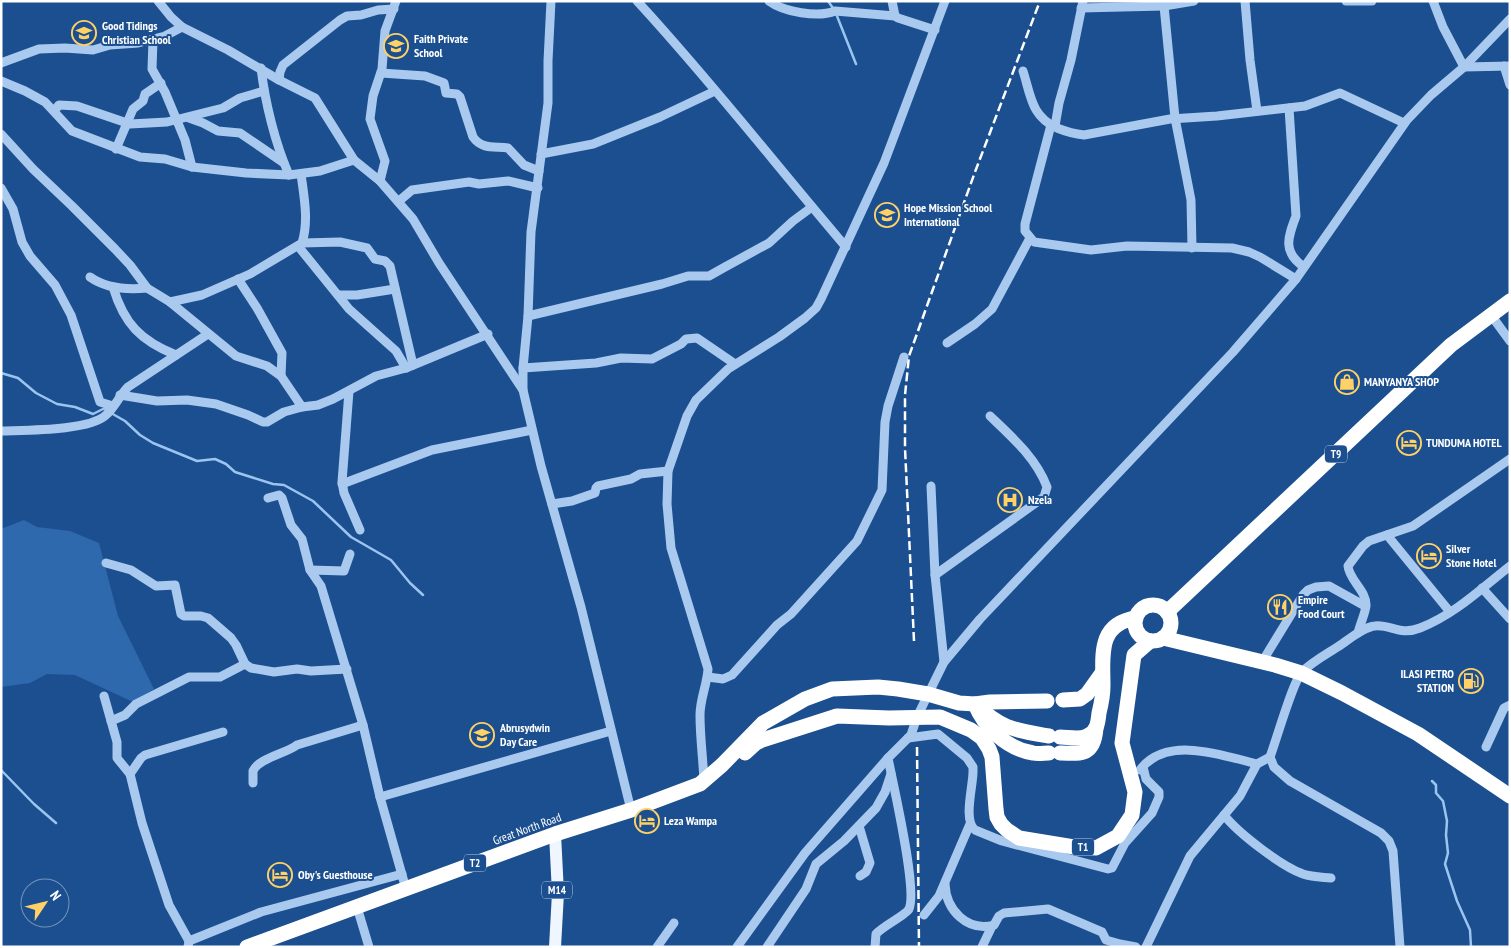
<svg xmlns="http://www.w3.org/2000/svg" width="1511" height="948" viewBox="0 0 1511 948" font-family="'PT Sans Narrow',sans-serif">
<rect width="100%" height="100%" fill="#1b4f8f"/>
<!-- green -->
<polygon fill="#2e69ad" points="24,520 37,527 70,531 99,543 118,616 154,689 133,702 75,675 47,674 30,683 1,687 1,529"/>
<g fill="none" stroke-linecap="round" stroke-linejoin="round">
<!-- stream -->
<g stroke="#9cc4f0" stroke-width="2.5">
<polyline points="828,1 835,11 856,64"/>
<polyline points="1,373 18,378 36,393 57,404 75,407 93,414 103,409 107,409"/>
<polyline points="111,413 125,421 140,435 153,443 197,461 215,459 226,464 235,472 273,484 284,485 313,501 351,537 391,560 410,583 423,595"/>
<polyline points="1,770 34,804 56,823"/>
<polyline points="1432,781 1436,785 1436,793 1443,801 1447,821 1446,835 1448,853 1445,864 1457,901 1470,930 1471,947"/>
</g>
<!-- minor -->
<g stroke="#a9c9ee" stroke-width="9">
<polyline points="158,1 171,17 182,27 228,50 279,80 315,98 354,160 380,181 413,219 439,263 523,390"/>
<polyline points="551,1 548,61 548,103 531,232 528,316 523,368 523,390 541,466 581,607 631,810"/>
<path d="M 637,1 C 710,80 776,165 846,247"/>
<path d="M 769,1 C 784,12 818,18 835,11 L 895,16"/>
<polyline points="892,1 895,16 898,18 935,30"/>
<polyline points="1245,1 1250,60 1257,111"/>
<polyline points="1346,1 1372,1"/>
<polyline points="1433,1 1443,27 1464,67 1510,66"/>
<polyline points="1164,6 1175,118 1191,200 1192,248"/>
<polyline points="1081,8 1164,6 1194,1"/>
<polyline points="153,40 152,69 165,92 185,140 192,167"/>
<polyline points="1,63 39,49 65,48 93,50 110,45 138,43 165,36 182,27"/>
<polyline points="1504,66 1510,85"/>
<path d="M 261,68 C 265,102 275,143 289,175"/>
<path d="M 1023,71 C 1031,96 1031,116 1057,128 C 1067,132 1074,134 1084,135 L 1170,119 L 1217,116 L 1305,106 L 1340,93 L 1404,123"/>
<path d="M 381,73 L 425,76 L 444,83 L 446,93 L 457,94 L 460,97 L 473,137 C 482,150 495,146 508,148 L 524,165 L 539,171"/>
<polyline points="279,80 280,72 283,65 340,20 347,16 361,15 378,10 394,9"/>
<polyline points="1,81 25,91 45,102 72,131 140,157 165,159 192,167 246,173 289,175 320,171 354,160"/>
<path d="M 1289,108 L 1296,216 C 1288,237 1282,252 1304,267"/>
<polyline points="54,111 59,105 77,106 130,124 167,122 223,108 240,98 264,91"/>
<polyline points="189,118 203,123 218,131 240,133 284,163"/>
<polyline points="1051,125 1025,224 1025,231 1034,242 1091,250 1127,246 1232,248 1249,252 1260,257 1296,279"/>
<polyline points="1055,126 1059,103 1071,60 1083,1"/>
<polyline points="1,134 33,169 72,206 115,249 130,265 147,288 170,302 236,356 267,366 281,376 302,407 318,405 333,399 376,376 406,368 488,334"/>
<polyline points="116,149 133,109 143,101 145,94 161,83"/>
<polyline points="541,154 593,144 660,117 715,91"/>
<polyline points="380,181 385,161 370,119 373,96 382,69 385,31 396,1"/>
<polyline points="1,188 13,209 22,242 30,256 55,285 71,315 100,402 113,406"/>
<polyline points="399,201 412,190 469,182 479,184 508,181 538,188"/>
<polyline points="302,243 340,242 367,248 375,259 385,261 390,266 413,365"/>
<polyline points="298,246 349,309 396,351 406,368"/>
<path d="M 90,277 C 107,289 127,290 147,288"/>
<polyline points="238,279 257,308 282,353 281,376"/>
<path d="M 113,287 C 124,324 141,341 176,355"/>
<polyline points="338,295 357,295 395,289"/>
<path d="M 170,302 L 202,295 L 250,274 L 302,243 C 309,221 304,197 301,174"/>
<polyline points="1491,315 1510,341"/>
<polyline points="528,316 662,284 688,276 709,276 725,267 769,243 793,221 812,207"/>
<polyline points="947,343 975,324 992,309 1030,238"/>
<polyline points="523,368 596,363 621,358 652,359 681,344 686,339 697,338 735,364"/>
<polyline points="349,391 342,482 344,493 360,530"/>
<polyline points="120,395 157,401 187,400 216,404 248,415 263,422 267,422 284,412 302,407"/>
<path d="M 1,431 C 26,430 89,431 106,415 C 115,407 119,396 128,387 L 208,334"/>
<polyline points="342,484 432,450 532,430"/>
<polyline points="931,486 935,575 944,662"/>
<polyline points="268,498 279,495 282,498 291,525 302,539 310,570 321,586 363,725 380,797 406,889"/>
<polyline points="552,504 572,501 595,493 596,488 598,486 631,479 640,474 668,471"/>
<polyline points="1387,535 1450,612"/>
<polyline points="106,563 131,570 156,586 175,585 181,614 184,616 201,616 208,618 231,638 236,645 245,664 251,668 274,672 297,669 311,671 347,669"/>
<polyline points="310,570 344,571 350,554"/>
<path d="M 935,575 L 1044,497 L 1047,487 C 1036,458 1012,437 990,416"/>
<polyline points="1482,588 1510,619"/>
<path d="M 1358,633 C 1360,624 1365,614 1366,606 C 1367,591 1349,580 1348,566 L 1363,546 L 1369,541 L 1413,526 L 1510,459"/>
<polyline points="1262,662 1303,595 1308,590 1316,587 1329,586 1365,606"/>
<polyline points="708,677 723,679 732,675 777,625 791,614 857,541 882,490 885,422 888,406 904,357"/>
<polyline points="104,696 117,742 117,758 130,774 142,823 169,905 189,941 188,947"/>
<polyline points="111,721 125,715 136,704 189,677 220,677 245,664"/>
<path d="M 908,738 L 938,734 L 967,758 L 973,767 L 973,772 C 973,786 963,821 975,830 L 1002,841 L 1108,869 L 1112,868 L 1125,843 L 1152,813 L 1159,797 L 1159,792 L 1146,779 L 1143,767"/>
<polyline points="1486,747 1504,708 1510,705"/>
<path d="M 1140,770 C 1166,735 1222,755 1257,764"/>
<polyline points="130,774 141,758 145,755 223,732"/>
<path d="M 704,781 C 703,759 700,737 700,715 C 700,699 707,685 708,669 L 671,548 L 667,504 L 668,471 L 687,416 L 696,400 L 728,369 L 779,337 L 805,318 L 816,308 L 821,299 L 884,163 L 945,1"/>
<path d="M 253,783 L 253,771 C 259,758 285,754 297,745 L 363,725"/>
<polyline points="380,797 611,731"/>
<path d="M 1224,815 C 1238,833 1281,866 1303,874 C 1312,877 1321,877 1331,878"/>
<polyline points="859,826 870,863 866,872 860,876"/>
<path d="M 945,884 C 946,910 967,932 994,925 L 999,916 L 1004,913 L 1048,909 L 1102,932 L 1106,940 L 1120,944 L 1136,947"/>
<polyline points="357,907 369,947"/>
<polyline points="924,915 939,896 970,824"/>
<polyline points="189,941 261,912 402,874"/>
<polyline points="657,947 674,923"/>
<polyline points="737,947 805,853 888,758 911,735 917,717 944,662 980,619 1233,352 1296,279 1407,120 1431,95 1464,67 1510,19"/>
<polyline points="767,947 806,889 816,864 844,841 876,808 885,792 891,774"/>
<path d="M 875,947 L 876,934 C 883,926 906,915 909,909 C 918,890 893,784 888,758"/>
<polyline points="982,947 992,926"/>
<polyline points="1146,947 1190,856 1240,796 1257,764 1270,757"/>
<path d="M 1400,947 L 1393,851 L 1389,841 L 1381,833 L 1290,781 L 1274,767 L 1270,757 C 1276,741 1293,681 1302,672 C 1313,661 1329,653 1342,644 C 1352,637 1364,627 1375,626 C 1390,624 1400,636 1420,628 C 1454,615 1482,588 1510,566"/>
</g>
<!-- major -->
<polyline stroke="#f0f6ff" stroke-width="12" points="555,947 558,893 555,834"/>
<!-- highway -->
<g stroke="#fff" stroke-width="15">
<circle cx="1153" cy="623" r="18"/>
<polyline points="1167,612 1451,345 1510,301"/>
<polyline points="1163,638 1275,665 1301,673 1342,693 1418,734 1510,796"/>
<polyline points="1063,700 1080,699 1087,694 1102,673"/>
<path d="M 1047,701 L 990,702 L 975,704 C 984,727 1007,749 1033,753 C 1038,754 1044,753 1049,753"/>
<path d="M 1060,737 C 1068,737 1080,740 1087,736 C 1097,732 1098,723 1099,713 C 1101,705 1103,695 1103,686 C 1103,656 1097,624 1136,618"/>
<polyline points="745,753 756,743 762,740 837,716 889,718 940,717 971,730 982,738 989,749 992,757 996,809 997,817 1001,824 1007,830 1019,838 1074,847 1096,848 1118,836 1132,815 1135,792 1122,743 1134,655 1150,641"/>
<path d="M 1060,753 C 1083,754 1094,755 1096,728"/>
<path d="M 247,947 L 555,834 L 631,810 L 700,784 L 722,765 L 763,723 L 805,699 L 832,689 L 878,687 L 898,689 L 928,694 L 959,703 L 975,704 C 1001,729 1014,730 1049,736"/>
</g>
<!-- rail -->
<g stroke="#fff" stroke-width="2.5" stroke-dasharray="9 4" stroke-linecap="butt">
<polyline points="914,641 905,448 905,395 909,356 975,172 1040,1"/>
<polyline points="917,747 919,947"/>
</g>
</g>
<!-- icons -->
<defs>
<symbol id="school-ring" viewBox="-11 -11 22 22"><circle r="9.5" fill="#1b4f8f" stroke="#ffd166" stroke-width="1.5"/><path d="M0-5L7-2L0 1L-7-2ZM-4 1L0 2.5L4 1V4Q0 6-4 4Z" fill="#ffd166"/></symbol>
<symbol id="shop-ring" viewBox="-11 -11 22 22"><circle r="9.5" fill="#1b4f8f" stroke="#ffd166" stroke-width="1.5"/><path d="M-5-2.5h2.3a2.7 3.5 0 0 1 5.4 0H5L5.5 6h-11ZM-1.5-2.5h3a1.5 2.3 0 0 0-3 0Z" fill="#ffd166"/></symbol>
<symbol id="hotel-ring" viewBox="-11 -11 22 22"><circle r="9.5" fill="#1b4f8f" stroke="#ffd166" stroke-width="1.5"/><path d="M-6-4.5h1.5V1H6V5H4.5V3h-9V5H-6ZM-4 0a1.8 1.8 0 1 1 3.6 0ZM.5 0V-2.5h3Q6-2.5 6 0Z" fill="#ffd166"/></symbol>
<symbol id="hospital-ring" viewBox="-11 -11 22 22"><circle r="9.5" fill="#1b4f8f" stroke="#ffd166" stroke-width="1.5"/><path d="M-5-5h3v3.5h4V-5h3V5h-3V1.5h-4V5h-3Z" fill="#ffd166"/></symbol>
<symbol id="restaurant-ring" viewBox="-11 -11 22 22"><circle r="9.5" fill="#1b4f8f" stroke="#ffd166" stroke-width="1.5"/><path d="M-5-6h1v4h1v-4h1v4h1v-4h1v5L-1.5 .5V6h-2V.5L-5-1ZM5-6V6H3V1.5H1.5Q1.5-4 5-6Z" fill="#ffd166"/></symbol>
<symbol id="fuel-ring" viewBox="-11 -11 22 22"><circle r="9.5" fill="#1b4f8f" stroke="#ffd166" stroke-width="1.5"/><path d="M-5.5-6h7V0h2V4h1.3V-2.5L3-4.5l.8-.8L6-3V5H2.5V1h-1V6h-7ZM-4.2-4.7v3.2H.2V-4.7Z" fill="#ffd166"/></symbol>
</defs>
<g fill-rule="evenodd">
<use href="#school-ring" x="70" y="19" width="28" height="28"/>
<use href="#school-ring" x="382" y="32" width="28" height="28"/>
<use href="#school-ring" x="873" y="201" width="28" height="28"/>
<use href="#shop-ring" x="1333" y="368" width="28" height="28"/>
<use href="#hotel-ring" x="1395" y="429" width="28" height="28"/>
<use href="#hospital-ring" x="996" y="486" width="28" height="28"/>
<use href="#hotel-ring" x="1415" y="542" width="28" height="28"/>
<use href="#restaurant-ring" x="1266" y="593" width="28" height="28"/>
<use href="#fuel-ring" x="1457" y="667" width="28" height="28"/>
<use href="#school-ring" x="468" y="721" width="28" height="28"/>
<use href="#hotel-ring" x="633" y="807" width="28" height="28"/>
<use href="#hotel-ring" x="266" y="861" width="28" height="28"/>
</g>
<g text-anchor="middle" stroke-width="4" stroke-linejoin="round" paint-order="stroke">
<!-- shield labels -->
<g fill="#1b4f8f" stroke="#bbcadd" stroke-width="1">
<rect x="1325" y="445.5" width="22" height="17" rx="4"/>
<rect x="1072" y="838.5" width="22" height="17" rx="4"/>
<rect x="464" y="854.5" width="22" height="17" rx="4"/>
<rect x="542" y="881.5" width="30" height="17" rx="4"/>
</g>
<g font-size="11" font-weight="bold" fill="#fff">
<text x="1336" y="458">T9</text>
<text x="1083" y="851">T1</text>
<text x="475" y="867">T2</text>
<text x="557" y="894">M14</text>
</g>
<!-- poi labels -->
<g font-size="12" font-weight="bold" fill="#fff" stroke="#1b4f8f" text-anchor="start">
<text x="102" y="30">Good Tidings<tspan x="102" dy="14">Christian School</tspan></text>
<text x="414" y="43">Faith Private<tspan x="414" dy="14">School</tspan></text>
<text x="904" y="212">Hope Mission School<tspan x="904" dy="14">International</tspan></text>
<text x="1364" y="386">MANYANYA SHOP</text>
<text x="1426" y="447">TUNDUMA HOTEL</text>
<text x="1028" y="504">Nzela</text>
<text x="1446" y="553">Silver<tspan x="1446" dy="14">Stone Hotel</tspan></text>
<text x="1298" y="604">Empire<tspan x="1298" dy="14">Food Court</tspan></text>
<text x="1454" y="678" text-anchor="end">ILASI PETRO<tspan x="1454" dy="14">STATION</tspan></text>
<text x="500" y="732">Abrusydwin<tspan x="500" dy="14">Day Care</tspan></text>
<text x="664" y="825">Leza Wampa</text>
<text x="298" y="879">Oby's Guesthouse</text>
</g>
<!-- street labels -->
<g font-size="12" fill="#fff" stroke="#1b4f8f">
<text transform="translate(527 829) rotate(-20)" y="4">Great North Road</text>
</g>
</g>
<!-- border -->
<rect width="1511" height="948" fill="none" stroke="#ffffff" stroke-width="5"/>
<!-- north arrow -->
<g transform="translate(45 903) rotate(55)"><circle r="24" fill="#1b4f8f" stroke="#7695bc"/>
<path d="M0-4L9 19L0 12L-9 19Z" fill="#ffd166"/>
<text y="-8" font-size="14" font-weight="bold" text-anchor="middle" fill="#ffffff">N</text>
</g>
</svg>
